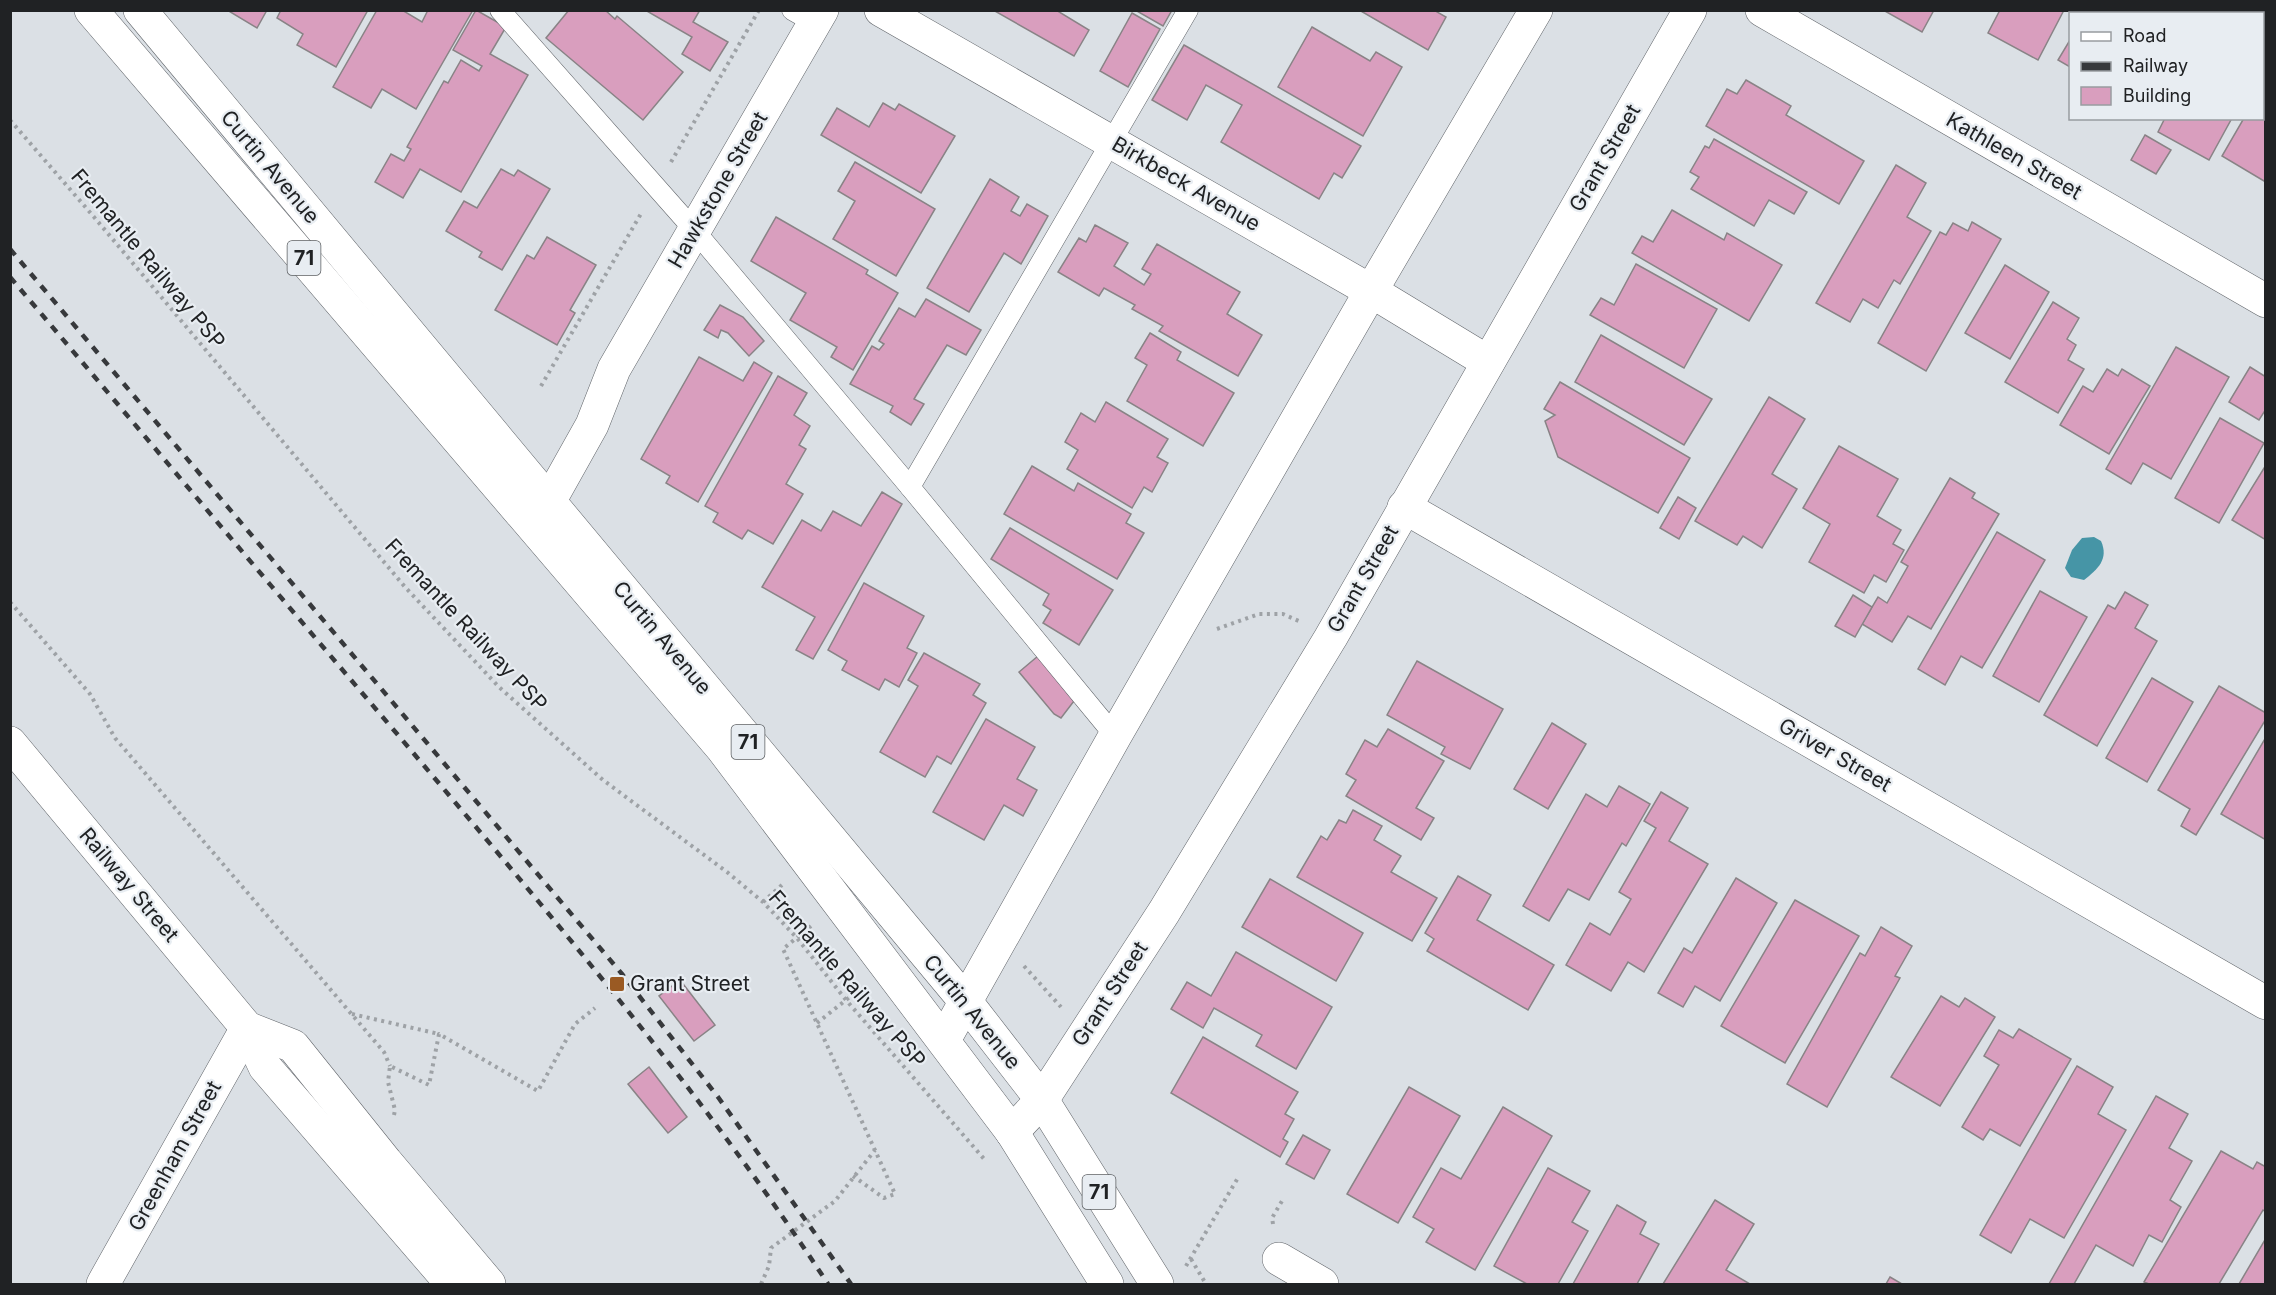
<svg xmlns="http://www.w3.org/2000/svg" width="2276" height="1295" viewBox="0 0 2276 1295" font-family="Inter,sans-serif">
<rect width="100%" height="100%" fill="#dbe0e5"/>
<!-- water -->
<path fill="#4695a6" d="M 2094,537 L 2101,541 C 2109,559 2098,569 2084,580 L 2071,577 L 2065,568 L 2072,550 L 2082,538 Z"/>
<!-- building -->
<g fill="#d99ebe" stroke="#898386" stroke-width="1.5">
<polygon points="227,10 267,10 257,28"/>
<polygon points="281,10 368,10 336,67 297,45 303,34 277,18"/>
<polygon points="377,10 402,10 422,22 428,10 473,10 416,109 382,89 371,108 333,87"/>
<polygon points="476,10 506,27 490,54 528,75 461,192 420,169 403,198 375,182 391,154 404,161 411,149 407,147 444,81 448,83 461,60 479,71 482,66 453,50"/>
<polygon points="569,10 605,10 615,19 617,16 683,72 643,120 546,38"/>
<polygon points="645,10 700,10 693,22 728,42 710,71 682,54 692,37"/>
<polygon points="993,10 1056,10 1089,30 1074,56"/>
<polygon points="1135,10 1172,10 1163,26"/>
<polygon points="1359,10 1438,10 1437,12 1446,17 1428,50"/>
<polygon points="1883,10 1934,10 1922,32"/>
<polygon points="2000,10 2064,10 2038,60 1988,33"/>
<polygon points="2088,10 2163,10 2161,14 2086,14"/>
<polygon points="1132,13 1160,29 1128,87 1100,71"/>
<polygon points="1312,27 1370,61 1376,52 1402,67 1363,136 1278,87"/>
<polygon points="2070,40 2070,67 2058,60"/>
<polygon points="1184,45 1361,146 1342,178 1334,173 1319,199 1221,142 1242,105 1206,85 1187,120 1152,100"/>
<polygon points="1746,80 1791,106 1786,115 1864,161 1839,204 1706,126 1727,89 1737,94"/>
<polygon points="2266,84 2266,179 2264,181 2222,156 2244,118 2262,118 2262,89"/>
<polygon points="883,103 895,110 899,104 955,136 921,193 821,135 837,108 869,127"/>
<polygon points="2165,118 2232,118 2209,160 2158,132"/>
<polygon points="2145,135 2171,150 2156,174 2131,160"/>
<polygon points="1714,139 1807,192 1794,214 1769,200 1754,226 1691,189 1699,177 1690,172 1705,146 1709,148"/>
<polygon points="855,162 935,209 896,276 833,239 855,201 838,191"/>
<polygon points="1896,165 1926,183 1907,217 1931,231 1900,284 1894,280 1878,308 1863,299 1850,322 1816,303"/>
<polygon points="501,169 514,176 518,170 550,189 502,270 479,257 482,252 446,231 464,201 477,208"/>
<polygon points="990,179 1019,197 1011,211 1020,216 1027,204 1048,216 1021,264 1004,253 969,312 927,288"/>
<polygon points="1672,210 1724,240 1727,233 1782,265 1749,321 1632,253 1642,236 1653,242"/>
<polygon points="776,217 868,270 866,274 898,293 853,370 831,357 837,347 790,320 806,293 751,261"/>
<polygon points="1972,222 2001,239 1926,371 1878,343 1940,232 1946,235 1953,223 1968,231"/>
<polygon points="1095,225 1128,243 1114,266 1144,285 1151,274 1142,269 1157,244 1240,292 1227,314 1262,335 1238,376 1159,331 1163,326 1132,309 1135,305 1104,288 1099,296 1058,272 1079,238 1086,242"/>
<polygon points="547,237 596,265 570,310 575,313 557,345 495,310 527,255 534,259"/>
<polygon points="1636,264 1717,309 1684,368 1590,315 1601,298 1614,305"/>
<polygon points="2005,265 2049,292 2010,359 1965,333"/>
<polygon points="926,299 981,330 966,355 947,345 914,399 924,404 911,425 890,412 893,406 850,384 872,346 879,350 884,344 879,341 899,308 915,317"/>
<polygon points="2053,302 2079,318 2067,339 2076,345 2068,360 2084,369 2058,413 2005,382"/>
<polygon points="720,305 743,317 764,341 749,356 728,333 721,330 718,338 704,330"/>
<polygon points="1150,333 1181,352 1177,360 1234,393 1203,446 1127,401 1147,365 1135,358"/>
<polygon points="1601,335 1712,399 1684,445 1575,382"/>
<polygon points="2176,347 2229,377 2171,479 2143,463 2131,484 2106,469"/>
<polygon points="699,357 743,381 754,362 772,373 698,502 666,483 670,476 641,459"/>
<polygon points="2250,367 2266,377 2266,409 2259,420 2229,402"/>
<polygon points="2107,369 2118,376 2122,369 2150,386 2109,454 2060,425 2083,386 2093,392"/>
<polygon points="778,376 807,393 794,415 810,426 799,445 806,449 786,484 803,494 773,544 748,530 742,539 713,522 718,513 705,506"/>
<polygon points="1560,382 1690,458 1658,513 1558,457 1545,421 1555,415 1544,409"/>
<polygon points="1769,397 1805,419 1772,474 1797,489 1762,548 1743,536 1737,545 1695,521"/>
<polygon points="1106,402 1168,439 1157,457 1168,463 1152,492 1144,487 1132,508 1067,469 1078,450 1065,442 1081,413 1095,422"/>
<polygon points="2220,418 2264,443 2219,523 2175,498"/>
<polygon points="1839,446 1898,479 1877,516 1901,530 1893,544 1904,550 1886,582 1874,575 1864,593 1809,562 1830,524 1803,508"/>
<polygon points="2266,465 2266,540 2232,520"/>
<polygon points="1032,466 1074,491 1078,483 1131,514 1126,523 1144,533 1117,579 1004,514"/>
<polygon points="1950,478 1975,493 1972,498 1999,514 1931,629 1908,616 1892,642 1862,624 1878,597 1887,603 1908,566 1901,562"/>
<polygon points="882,492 902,504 813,659 796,650 815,617 762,587 802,520 821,531 833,511 861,526"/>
<polygon points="1678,497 1696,508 1679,539 1660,528"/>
<polygon points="1010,528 1113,590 1079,645 1043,623 1051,610 1043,605 1049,594 991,559"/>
<polygon points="1997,532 2045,560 1982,668 1961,656 1945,685 1918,669"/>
<polygon points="864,583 924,616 907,648 917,653 899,687 885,679 879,690 842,670 847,661 828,650"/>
<polygon points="2040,591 2087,617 2039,702 1993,676"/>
<polygon points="2125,592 2148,605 2135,628 2157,641 2097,746 2044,715 2108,605 2115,609"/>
<polygon points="1853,595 1872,607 1855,637 1835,626"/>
<polygon points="924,653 980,684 973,695 986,703 951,764 937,756 925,777 880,752 918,686 908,680"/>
<polygon points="1038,656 1074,701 1061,718 1054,714 1019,672"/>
<polygon points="1417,661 1503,709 1470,769 1441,754 1445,747 1387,715"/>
<polygon points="2152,678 2193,702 2147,782 2106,758"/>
<polygon points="2219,686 2266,713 2266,719 2196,835 2181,826 2190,809 2158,790"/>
<polygon points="986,719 1035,747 1017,779 1037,790 1023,816 1004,805 984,840 933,812"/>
<polygon points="1552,723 1586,744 1548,809 1514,789"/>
<polygon points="1388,729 1444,761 1416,808 1434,818 1421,840 1346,796 1356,780 1346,774 1365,740 1377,747"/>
<polygon points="2266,737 2266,840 2221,814"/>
<polygon points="1619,786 1650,804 1626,846 1622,843 1589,900 1568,889 1549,921 1523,906 1586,794 1607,807"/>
<polygon points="1661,792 1688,808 1669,841 1708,864 1644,972 1628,962 1611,991 1566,965 1590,923 1610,935 1631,899 1619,892 1656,828 1644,821"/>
<polygon points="1353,810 1382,826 1374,840 1401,856 1391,872 1437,898 1412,941 1297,877 1321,836 1327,840 1339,820 1346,823"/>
<polygon points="1458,876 1491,895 1477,920 1554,965 1528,1010 1427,951 1434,939 1425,933"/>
<polygon points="1736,878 1777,903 1720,1001 1695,986 1683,1007 1658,993 1684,948 1692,953"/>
<polygon points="1270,879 1363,933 1336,981 1242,927"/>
<polygon points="1795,900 1859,936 1785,1063 1721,1026"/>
<polygon points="1881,927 1912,946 1895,976 1900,978 1827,1107 1787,1084 1860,953 1865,956"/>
<polygon points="1236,952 1332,1007 1296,1069 1256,1046 1262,1035 1214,1008 1203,1028 1171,1009 1187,982 1211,996"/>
<polygon points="680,980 715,1025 694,1041 659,996"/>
<polygon points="1941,996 1959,1007 1965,998 1995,1017 1940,1106 1891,1077"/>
<polygon points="2019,1029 2071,1059 2020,1146 1990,1129 1983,1140 1962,1127 1999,1065 1984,1056 1999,1030 2013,1038"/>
<polygon points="1203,1037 1298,1092 1285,1114 1294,1119 1283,1139 1288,1142 1280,1157 1171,1093"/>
<polygon points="2077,1066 2113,1087 2098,1114 2126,1130 2064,1238 2030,1219 2011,1253 1980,1235"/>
<polygon points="649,1067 687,1117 668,1133 628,1084"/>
<polygon points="1409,1087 1460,1116 1398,1223 1347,1194"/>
<polygon points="2156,1096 2188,1114 2169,1148 2192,1161 2170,1200 2181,1207 2162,1242 2149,1235 2133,1266 2096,1245 2074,1284 2049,1284"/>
<polygon points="1503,1107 1552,1136 1475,1270 1426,1242 1434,1229 1413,1217 1441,1168 1461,1179"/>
<polygon points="1303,1135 1330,1150 1314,1179 1286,1164"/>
<polygon points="2221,1151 2253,1169 2257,1162 2266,1167 2266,1212 2263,1210 2219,1284 2149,1284 2144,1282"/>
<polygon points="1548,1168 1590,1191 1572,1222 1588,1231 1558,1284 1527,1284 1494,1266"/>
<polygon points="1715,1200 1754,1224 1726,1270 1750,1284 1663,1284"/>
<polygon points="1617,1205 1646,1222 1640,1234 1659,1244 1637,1284 1573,1284"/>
<polygon points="2266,1238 2266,1284 2239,1284"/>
<polygon points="1890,1277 1902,1284 1886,1284"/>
</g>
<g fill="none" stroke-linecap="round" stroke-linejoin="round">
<defs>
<g id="service">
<polyline points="500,10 695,231 910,487 1115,736"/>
<polyline points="792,10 815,23"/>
<polyline points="910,487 1188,10"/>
</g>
<g id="minor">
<polyline points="881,10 1371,291 1488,362"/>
<polyline points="1762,10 2266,301"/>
<polyline points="1404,507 2266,1003"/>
<polyline points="536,525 592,425 614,369 822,10"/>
<polyline points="1279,1259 1322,1284"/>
<polyline points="103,1284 247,1028"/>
</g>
<g id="tertiary">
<polyline points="10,743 247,1028 265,1067 452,1284"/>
<polyline points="247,1028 293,1046 386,1162 489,1284"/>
<polyline points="944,1040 1115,736 1371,291 1536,10"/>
<polyline points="1012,1132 1042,1100 1164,912 1331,637 1690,10"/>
</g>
<g id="primary">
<polyline points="91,10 722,748 1012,1132"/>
<polyline points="140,10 966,1002 1042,1100"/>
</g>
<g id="trunk">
<polyline points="1042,1100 1157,1284"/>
<polyline points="1012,1132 1107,1284"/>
</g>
</defs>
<!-- service casing -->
<use href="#service" stroke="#61656a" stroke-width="21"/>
<!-- minor casing -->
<use href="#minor" stroke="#61656a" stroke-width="34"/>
<!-- tertiary casing -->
<use href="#tertiary" stroke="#61656a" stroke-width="34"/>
<!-- primary casing -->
<use href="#primary" stroke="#61656a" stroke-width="34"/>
<!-- trunk casing -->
<use href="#trunk" stroke="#61656a" stroke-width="34"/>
<!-- path -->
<g stroke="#9ea2a6" stroke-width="4" stroke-dasharray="3 4.5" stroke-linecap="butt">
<polyline points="10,120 94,217 405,587 499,687 603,780 727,872 763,902 797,938 846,1000 985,1160"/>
<polyline points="671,162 759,10"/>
<polyline points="541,386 642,212"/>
<polyline points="10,602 90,694 115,738 384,1052 390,1066"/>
<polyline points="1217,629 1259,614 1283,614 1301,622"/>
<polyline points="763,902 783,884"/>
<polyline points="811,926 783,949 895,1194 884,1198 853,1176"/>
<polyline points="1024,966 1061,1007"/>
<polyline points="352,1014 439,1034"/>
<polyline points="817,1023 861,988"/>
<polyline points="394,1115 395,1110 388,1082 390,1066 429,1085 439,1034 538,1091 575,1024 595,1008"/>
<polyline points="1273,1224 1272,1218 1282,1201"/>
<polyline points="1191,1259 1206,1284"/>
<polyline points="1186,1266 1239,1176"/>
<polyline points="761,1284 769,1266 771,1248 835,1201 875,1150"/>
</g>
<!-- service -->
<use href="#service" stroke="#fff" stroke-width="20"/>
<!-- minor -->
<use href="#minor" stroke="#fff" stroke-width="33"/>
<!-- tertiary -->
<use href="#tertiary" stroke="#fff" stroke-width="33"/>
<!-- primary -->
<use href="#primary" stroke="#fff" stroke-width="33"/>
<!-- trunk -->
<use href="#trunk" stroke="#fff" stroke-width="33"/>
<!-- rail -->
<g stroke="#37393c" stroke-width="4.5" stroke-dasharray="8 8" stroke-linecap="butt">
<polyline points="10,249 622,974 718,1097 851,1284"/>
<path d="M 10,277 C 140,430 268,583 398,735 C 548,912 701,1090 828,1284"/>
</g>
</g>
<!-- markers -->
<rect fill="#9a5a23" stroke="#e8edf2" stroke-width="2" x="609" y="976" width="16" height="16" rx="3"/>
<g text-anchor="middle" stroke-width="4.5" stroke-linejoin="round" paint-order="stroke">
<!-- shield labels -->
<g fill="#e8edf2" stroke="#5c5f62" stroke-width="1.5">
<rect x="287.5" y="241" width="33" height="34" rx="4.5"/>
<rect x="731.5" y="725" width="33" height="34" rx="4.5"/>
<rect x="1082.5" y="1175" width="33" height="34" rx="4.5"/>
</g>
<g font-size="20" font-weight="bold" fill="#202224">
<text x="304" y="265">71</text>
<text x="748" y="749">71</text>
<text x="1099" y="1199">71</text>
</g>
<!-- street labels -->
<g font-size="21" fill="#202224" stroke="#e8edf2">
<text transform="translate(2014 156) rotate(30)" y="7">Kathleen Street</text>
<text transform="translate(1605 158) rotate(-60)" y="7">Grant Street</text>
<text transform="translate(270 167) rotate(50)" y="7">Curtin Avenue</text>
<text transform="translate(1186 184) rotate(30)" y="7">Birkbeck Avenue</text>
<text transform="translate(718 190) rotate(-60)" y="7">Hawkstone Street</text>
<text transform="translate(148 259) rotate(50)" y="7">Fremantle Railway PSP</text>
<text transform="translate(1363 579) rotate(-60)" y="7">Grant Street</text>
<text transform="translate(466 625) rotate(47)" y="7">Fremantle Railway PSP</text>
<text transform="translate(662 638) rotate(50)" y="7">Curtin Avenue</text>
<text transform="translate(1835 755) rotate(30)" y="7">Griver Street</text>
<text transform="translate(129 885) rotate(50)" y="7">Railway Street</text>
<text transform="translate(847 979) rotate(49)" y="7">Fremantle Railway PSP</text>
<text transform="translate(1110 994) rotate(-57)" y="7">Grant Street</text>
<text transform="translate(972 1012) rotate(51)" y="7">Curtin Avenue</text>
<text transform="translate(175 1156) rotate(-61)" y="7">Greenham Street</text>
</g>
<!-- poi labels -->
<g font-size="21" fill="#202224" stroke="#e8edf2" text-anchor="start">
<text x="630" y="991">Grant Street</text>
</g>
</g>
<!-- border -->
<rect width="2276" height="1295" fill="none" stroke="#202224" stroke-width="24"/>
<!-- legend -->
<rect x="2069" y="12" width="195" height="108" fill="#e8edf2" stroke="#989ca0" stroke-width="1.5"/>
<rect x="2081" y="32" width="30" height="9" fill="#ffffff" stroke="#989ca0" stroke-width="1.5"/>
<text x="2123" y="42" font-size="18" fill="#202224">Road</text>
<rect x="2081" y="62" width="30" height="9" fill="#37393c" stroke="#989ca0" stroke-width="1.5"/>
<text x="2123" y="72" font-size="18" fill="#202224">Railway</text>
<rect x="2081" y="87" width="30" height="18" fill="#d99ebe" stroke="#989ca0" stroke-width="1.5"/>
<text x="2123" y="102" font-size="18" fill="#202224">Building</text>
</svg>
